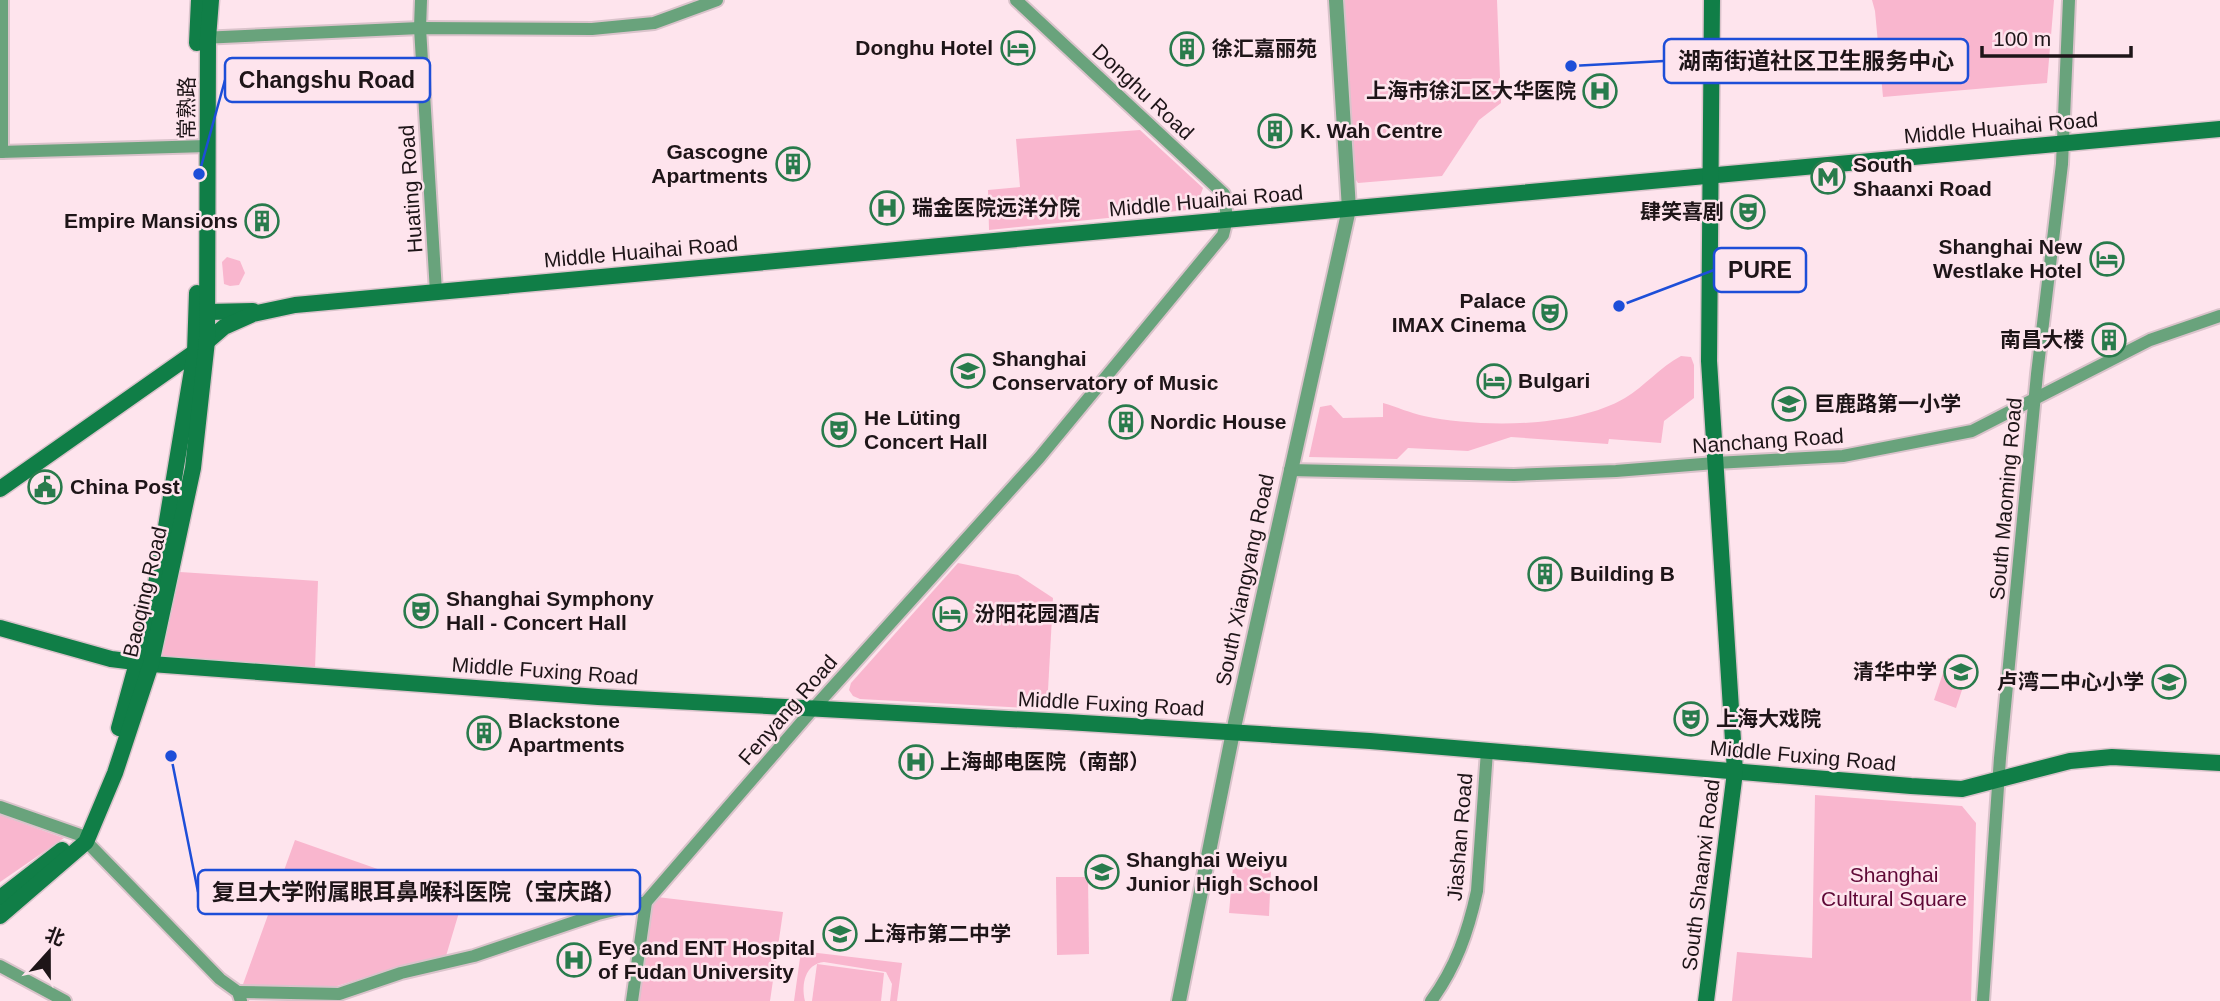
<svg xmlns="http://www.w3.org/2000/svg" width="2220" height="1001" viewBox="0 0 2220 1001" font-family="Arial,'Noto Sans SC',sans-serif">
<rect width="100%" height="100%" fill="#fee4ed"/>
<!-- green -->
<g fill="#f9b6ce">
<polygon points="1336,0 1497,0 1501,103 1479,120 1442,176 1358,183 1352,174"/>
<polygon points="1872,0 2054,0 2047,83 1883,97 1875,11"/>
<polygon points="1140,130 1203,188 1198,202 1187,210 989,230 988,190 1020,187 1016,139"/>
<polygon points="227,257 240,261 245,273 239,285 230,286 224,284 222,262"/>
<path d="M 1681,356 L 1691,357 L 1694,365 L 1694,398 L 1664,421 L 1661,443 L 1609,439 L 1608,444 L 1511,437 L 1468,451 L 1408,448 L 1397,459 L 1309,457 L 1320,407 L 1331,405 L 1343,418 L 1383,417 L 1383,403 C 1397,407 1410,413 1424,416 C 1481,428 1574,428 1625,398 C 1645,386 1660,367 1681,356 Z"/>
<polygon points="958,563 1018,575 1053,598 1047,709 860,699 853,696 849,690 851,683"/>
<polygon points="180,572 318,581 315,669 158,657"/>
<polygon points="1948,658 1970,666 1956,708 1934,700"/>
<polygon points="1815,795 1962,806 1976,823 1971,1001 1732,1001 1737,952 1812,958"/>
<polygon points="0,815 64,838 0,882"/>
<polygon points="295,840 463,899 446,956 399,967 334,987 242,987"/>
<polygon points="1233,866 1271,869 1269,916 1229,913"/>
<polygon points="1056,877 1088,877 1089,954 1057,955"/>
<polygon points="657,897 783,912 770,1001 637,1001 651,903"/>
<path d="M 801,951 L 902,963 L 897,1001 L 890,1001 L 892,984 L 886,972 L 824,962 C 805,964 801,984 805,1001 L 794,1001 Z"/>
<polygon points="817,964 884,973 881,1001 812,1001"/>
</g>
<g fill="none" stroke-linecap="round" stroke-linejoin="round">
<defs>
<g id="minor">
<polyline points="421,0 420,28 436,292"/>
<polyline points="201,38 420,28 592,29 654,23 717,0"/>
<polyline points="0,152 207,146"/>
<polyline points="2,152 2,0"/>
<polyline points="1290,470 1514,475 1616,471 1715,463 1843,456 1972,431 2150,340 2220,316"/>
<polyline points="0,807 80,835 220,979 238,992 241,1001"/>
<polyline points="0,966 65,1001"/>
<polyline points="238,992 339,994 401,973 474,956 598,914 646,902 813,709 1039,458 1223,235 1227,219 1224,194 1016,0"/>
<polyline points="632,1001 646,902"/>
<path d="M 1431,1001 C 1456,967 1468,932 1477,891 L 1487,751"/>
<polyline points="1983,1001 2000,758 2037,374 2062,164 2069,0"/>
</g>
<polyline id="tertiary" points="1179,1001 1233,732 1349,209 1336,0"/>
<g id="secondary">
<polyline points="197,43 199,0"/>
<polyline points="207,312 253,311"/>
<polyline points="0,489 195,352 224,327 253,314 295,305 2220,129"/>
<polyline points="0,628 111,659 151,664 598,697 1067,722 1370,741 1911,786 1962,789 2070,761 2112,757 2220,763"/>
<polyline points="119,728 149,619 160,563 195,352 197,293"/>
<polyline points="0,898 62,850"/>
<polyline points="0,916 86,842 115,773 151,664 193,468 207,341 208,38 211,0"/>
<polyline points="1706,1001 1735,772 1709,361 1712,0"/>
</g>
</defs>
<!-- minor casing -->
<use href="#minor" stroke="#dac3cb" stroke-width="16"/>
<!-- tertiary casing -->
<use href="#tertiary" stroke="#dac3cb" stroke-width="18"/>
<!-- secondary casing -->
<use href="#secondary" stroke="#dac3cb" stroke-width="19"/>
<!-- minor -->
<use href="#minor" stroke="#69a37c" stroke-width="12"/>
<!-- tertiary -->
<use href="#tertiary" stroke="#69a37c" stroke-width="14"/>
<!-- secondary -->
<use href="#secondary" stroke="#107e47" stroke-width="16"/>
</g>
<!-- icons -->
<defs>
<symbol id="hotel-ring" viewBox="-11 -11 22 22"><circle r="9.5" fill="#fee4ed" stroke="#297b4c" stroke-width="1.5"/><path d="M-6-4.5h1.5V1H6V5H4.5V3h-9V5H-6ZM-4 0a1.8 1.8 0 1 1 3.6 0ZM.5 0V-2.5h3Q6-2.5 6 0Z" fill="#297b4c"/></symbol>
<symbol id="building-ring" viewBox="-11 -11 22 22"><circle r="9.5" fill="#fee4ed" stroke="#297b4c" stroke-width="1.5"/><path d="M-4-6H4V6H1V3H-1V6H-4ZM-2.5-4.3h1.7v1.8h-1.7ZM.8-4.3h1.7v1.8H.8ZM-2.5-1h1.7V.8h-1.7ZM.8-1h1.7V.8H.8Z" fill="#297b4c"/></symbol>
<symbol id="hospital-ring" viewBox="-11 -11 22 22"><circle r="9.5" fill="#fee4ed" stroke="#297b4c" stroke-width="1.5"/><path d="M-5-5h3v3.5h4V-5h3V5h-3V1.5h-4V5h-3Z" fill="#297b4c"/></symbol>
<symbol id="metro-ring" viewBox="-11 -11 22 22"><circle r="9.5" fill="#fee4ed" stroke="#297b4c" stroke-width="1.5"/><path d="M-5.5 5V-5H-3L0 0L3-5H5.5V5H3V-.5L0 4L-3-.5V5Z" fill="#297b4c"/></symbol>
<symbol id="theatre-ring" viewBox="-11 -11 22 22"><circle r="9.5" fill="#fee4ed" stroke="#297b4c" stroke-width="1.5"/><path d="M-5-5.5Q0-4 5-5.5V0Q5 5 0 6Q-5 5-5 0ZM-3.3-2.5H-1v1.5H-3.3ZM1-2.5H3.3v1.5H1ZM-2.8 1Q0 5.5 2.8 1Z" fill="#297b4c"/></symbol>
<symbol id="university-ring" viewBox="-11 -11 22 22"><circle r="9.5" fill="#fee4ed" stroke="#297b4c" stroke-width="1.5"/><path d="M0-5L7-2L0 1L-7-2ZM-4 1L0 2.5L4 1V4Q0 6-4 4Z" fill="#297b4c"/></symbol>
<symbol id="school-ring" viewBox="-11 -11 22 22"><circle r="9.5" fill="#fee4ed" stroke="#297b4c" stroke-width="1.5"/><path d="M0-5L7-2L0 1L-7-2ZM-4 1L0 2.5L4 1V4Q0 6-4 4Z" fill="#297b4c"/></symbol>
<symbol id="civic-ring" viewBox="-11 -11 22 22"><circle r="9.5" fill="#fee4ed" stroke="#297b4c" stroke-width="1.5"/><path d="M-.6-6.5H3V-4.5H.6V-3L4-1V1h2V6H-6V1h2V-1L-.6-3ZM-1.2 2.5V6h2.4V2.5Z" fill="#297b4c"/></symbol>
</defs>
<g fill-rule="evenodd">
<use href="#hotel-ring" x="999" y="29" width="38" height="38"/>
<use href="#building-ring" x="1168" y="30" width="38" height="38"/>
<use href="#hospital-ring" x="1581" y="72" width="38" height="38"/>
<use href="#building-ring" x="1256" y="112" width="38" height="38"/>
<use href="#building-ring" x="774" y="145" width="38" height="38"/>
<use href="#metro-ring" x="1809" y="158" width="38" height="38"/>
<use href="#hospital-ring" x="868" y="189" width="38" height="38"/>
<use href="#theatre-ring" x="1729" y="193" width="38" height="38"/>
<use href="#building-ring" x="243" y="202" width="38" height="38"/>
<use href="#hotel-ring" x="2088" y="240" width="38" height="38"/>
<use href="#theatre-ring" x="1531" y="294" width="38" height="38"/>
<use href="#building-ring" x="2090" y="321" width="38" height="38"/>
<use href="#university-ring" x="949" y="352" width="38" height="38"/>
<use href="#hotel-ring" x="1475" y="362" width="38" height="38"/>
<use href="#school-ring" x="1770" y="385" width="38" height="38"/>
<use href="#building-ring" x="1107" y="403" width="38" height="38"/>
<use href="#theatre-ring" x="820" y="411" width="38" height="38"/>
<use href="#civic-ring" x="26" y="468" width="38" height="38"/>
<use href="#building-ring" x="1526" y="555" width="38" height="38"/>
<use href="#theatre-ring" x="402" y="592" width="38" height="38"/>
<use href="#hotel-ring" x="931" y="595" width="38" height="38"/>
<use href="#school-ring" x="1942" y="653" width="38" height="38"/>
<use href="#school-ring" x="2150" y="663" width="38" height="38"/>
<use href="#theatre-ring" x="1672" y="700" width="38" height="38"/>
<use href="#building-ring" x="465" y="714" width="38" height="38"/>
<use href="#hospital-ring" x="897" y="743" width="38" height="38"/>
<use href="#school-ring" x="1083" y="853" width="38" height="38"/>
<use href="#school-ring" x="821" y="915" width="38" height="38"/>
<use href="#hospital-ring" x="555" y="941" width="38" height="38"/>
</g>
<g text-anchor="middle" stroke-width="5" stroke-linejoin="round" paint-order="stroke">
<!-- poi labels -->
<g font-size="21" font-weight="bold" fill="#1e1518" stroke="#fee4ed" text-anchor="start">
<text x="993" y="55" text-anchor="end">Donghu Hotel</text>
<text x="1212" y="56">徐汇嘉丽苑</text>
<text x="1576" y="98" text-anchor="end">上海市徐汇区大华医院</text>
<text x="1300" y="138">K. Wah Centre</text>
<text x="768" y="159" text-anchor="end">Gascogne<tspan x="768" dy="24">Apartments</tspan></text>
<text x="1853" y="172">South<tspan x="1853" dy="24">Shaanxi Road</tspan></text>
<text x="912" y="215">瑞金医院远洋分院</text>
<text x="1724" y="219" text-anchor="end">肆笑喜剧</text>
<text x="238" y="228" text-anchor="end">Empire Mansions</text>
<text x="2082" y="254" text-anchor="end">Shanghai New<tspan x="2082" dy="24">Westlake Hotel</tspan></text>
<text x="1526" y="308" text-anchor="end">Palace<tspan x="1526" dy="24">IMAX Cinema</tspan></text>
<text x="2084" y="347" text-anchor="end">南昌大楼</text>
<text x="992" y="366">Shanghai<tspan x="992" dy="24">Conservatory of Music</tspan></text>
<text x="1518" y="388">Bulgari</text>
<text x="1814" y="411">巨鹿路第一小学</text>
<text x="864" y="425">He Lüting<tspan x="864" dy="24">Concert Hall</tspan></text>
<text x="1150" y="429">Nordic House</text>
<text x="70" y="494">China Post</text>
<text x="1570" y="581">Building B</text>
<text x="446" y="606">Shanghai Symphony<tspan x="446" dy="24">Hall - Concert Hall</tspan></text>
<text x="974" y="621">汾阳花园酒店</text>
<text x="1937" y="679" text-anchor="end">清华中学</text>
<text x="2144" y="689" text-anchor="end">卢湾二中心小学</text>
<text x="1716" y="726">上海大戏院</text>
<text x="508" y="728">Blackstone<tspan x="508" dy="24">Apartments</tspan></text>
<text x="940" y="769">上海邮电医院（南部）</text>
<text x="1126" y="867">Shanghai Weiyu<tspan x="1126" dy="24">Junior High School</tspan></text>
<text x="864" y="941">上海市第二中学</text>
<text x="598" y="955">Eye and ENT Hospital<tspan x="598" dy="24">of Fudan University</tspan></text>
</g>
<!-- street labels -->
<g font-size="21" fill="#1e1518" stroke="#fee4ed">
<text transform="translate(1143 92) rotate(43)" y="7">Donghu Road</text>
<text transform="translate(187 108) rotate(-90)" y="7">常熟路</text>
<text transform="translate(2001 128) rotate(-5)" y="7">Middle Huaihai Road</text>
<text transform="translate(411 189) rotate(-94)" y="7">Huating Road</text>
<text transform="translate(1206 201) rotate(-5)" y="7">Middle Huaihai Road</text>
<text transform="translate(641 252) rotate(-5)" y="7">Middle Huaihai Road</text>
<text transform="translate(1768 441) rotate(-4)" y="7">Nanchang Road</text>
<text transform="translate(2006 499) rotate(-85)" y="7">South Maoming Road</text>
<text transform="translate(1245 580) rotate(-78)" y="7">South Xiangyang Road</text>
<text transform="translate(145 592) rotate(-77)" y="7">Baoqing Road</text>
<text transform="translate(545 671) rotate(4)" y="7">Middle Fuxing Road</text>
<text transform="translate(1111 704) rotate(3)" y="7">Middle Fuxing Road</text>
<text transform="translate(788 710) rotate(-49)" y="7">Fenyang Road</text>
<text transform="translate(1803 756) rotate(5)" y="7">Middle Fuxing Road</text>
<text transform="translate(1460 837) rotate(-85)" y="7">Jiashan Road</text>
<text transform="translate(1701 875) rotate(-83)" y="7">South Shaanxi Road</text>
</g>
<!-- park labels -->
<g font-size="21" fill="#5f0836" stroke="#fee4ed">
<text x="1894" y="882">Shanghai<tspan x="1894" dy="24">Cultural Square</tspan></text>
</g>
</g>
<!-- callouts -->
<path fill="none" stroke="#1d4ed8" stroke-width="2.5" d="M1571 66L1664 61M199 174L225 80M1619 306L1714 270M171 756L198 892"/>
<g fill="#1d4ed8" stroke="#fee4ed" stroke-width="2.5">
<circle cx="1571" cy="66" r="7"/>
<circle cx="199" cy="174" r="7"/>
<circle cx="1619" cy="306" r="7"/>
<circle cx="171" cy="756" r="7"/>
</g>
<g fill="#fee4ed" stroke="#1d4ed8" stroke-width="2.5">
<rect x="1664" y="39" width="304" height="44" rx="7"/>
<rect x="225" y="58" width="205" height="44" rx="7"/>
<rect x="1714" y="248" width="92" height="44" rx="7"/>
<rect x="198" y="870" width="442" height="44" rx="7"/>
</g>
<g font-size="23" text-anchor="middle" font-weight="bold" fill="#1e1518">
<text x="1816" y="69">湖南街道社区卫生服务中心</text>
<text x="327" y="88">Changshu Road</text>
<text x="1760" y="278">PURE</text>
<text x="419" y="900">复旦大学附属眼耳鼻喉科医院（宝庆路）</text>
</g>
<!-- north arrow -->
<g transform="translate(49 952) rotate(21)" stroke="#fee4ed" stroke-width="5" paint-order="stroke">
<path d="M0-5L12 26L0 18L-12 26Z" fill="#1e1518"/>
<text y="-10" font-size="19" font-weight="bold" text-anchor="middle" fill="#1e1518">北</text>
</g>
<!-- scale -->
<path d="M1982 46v10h149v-10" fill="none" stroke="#1e1518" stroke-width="3.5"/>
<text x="1993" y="46" font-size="21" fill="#1e1518" stroke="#fee4ed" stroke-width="5" paint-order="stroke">100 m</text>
</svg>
